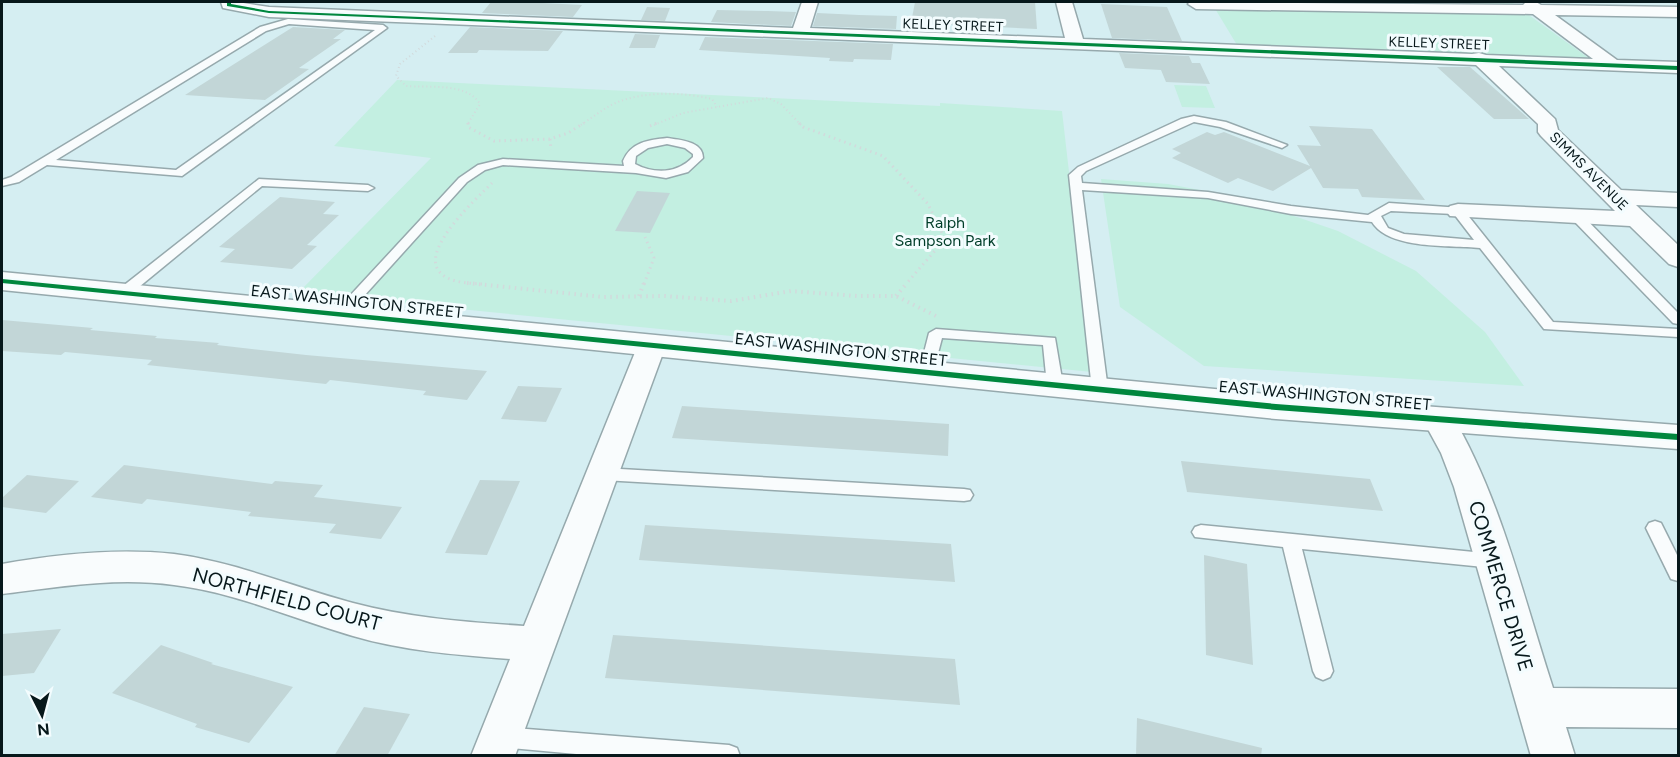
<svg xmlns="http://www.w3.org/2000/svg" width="1680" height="757" viewBox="0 0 1680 757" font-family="Figtree,sans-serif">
<rect width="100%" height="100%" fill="#d5eef2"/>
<!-- green -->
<g fill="#c3efe1">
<polygon points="1211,2 1511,2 1590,59 1237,45"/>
<polygon points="397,80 940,106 940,103 1062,111 1092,372 298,293 431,158 334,146"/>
<polygon points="1174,85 1206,86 1215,108 1182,107"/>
<polygon points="1101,179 1168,184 1242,198 1338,231 1416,271 1485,332 1524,386 1204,366 1120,307"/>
</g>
<!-- building -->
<g fill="#c2d6d7">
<polygon points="491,2 523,2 582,5 573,17 482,13"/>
<polygon points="915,2 1035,2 1037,29 911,23"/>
<polygon points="1101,4 1167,7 1182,41 1112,38"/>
<polygon points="647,7 670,8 665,21 641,20"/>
<polygon points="717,10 768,11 796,12 791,26 711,22"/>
<polygon points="817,13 859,15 897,16 896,29 813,26"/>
<polygon points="293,27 345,30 333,39 341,39 299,68 309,69 265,100 185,95"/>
<polygon points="470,27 563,31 548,51 479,50 477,53 448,53"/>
<polygon points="635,34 660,35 655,48 629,48"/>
<polygon points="705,37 893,44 891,60 854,59 853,62 829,61 830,58 699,50"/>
<polygon points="1119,53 1189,56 1192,63 1200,63 1210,84 1166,82 1161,70 1125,68"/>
<polygon points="1437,67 1470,67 1529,119 1494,119"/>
<polygon points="1309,126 1372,129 1425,200 1362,197 1358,189 1323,188 1311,168 1273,191 1238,178 1228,183 1172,158 1181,153 1172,149 1207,132 1215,135 1224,132 1310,166 1297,145 1321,146"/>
<polygon points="637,191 670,193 650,233 615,231"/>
<polygon points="280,197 335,202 323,214 339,215 307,245 317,246 292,269 220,262 235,249 219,247"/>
<polygon points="2,320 93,328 90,330 157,336 155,338 219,343 217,345 306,355 487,371 467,400 423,395 426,391 330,380 326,384 147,365 152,360 65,352 61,355 2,351"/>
<polygon points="518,386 562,388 546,422 501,419"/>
<polygon points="682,406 949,424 948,456 672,438"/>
<polygon points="1181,461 1370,479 1383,511 1187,492"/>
<polygon points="124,465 272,484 275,481 323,485 314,497 402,507 381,539 329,533 336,524 248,516 251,512 147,499 142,504 91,497"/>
<polygon points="27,475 79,481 46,513 2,507 2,498"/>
<polygon points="480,480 520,481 487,555 445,553"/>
<polygon points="645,525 951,544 955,582 639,560"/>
<polygon points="1204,555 1247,564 1253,665 1206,655"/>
<polygon points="61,629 34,673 2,676 2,634"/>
<polygon points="613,635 955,659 960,705 605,678"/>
<polygon points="161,645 213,663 211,664 293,687 249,743 195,727 197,724 112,693"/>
<polygon points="364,707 410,714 387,756 334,756"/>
<polygon points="1137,718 1262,748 1261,756 1136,756"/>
</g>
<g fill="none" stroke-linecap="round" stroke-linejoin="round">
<defs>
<g id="lane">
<path d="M 288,19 L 383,25 L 387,28 L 182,176 L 47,165 L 19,182 L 2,186 L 2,180 L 11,177 L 260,27 ZM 289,24 L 375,30 L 176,170 L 56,160 L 266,31 Z"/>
<path d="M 1194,116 L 1226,122 L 1287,145 L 1282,148 L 1220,127 L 1194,122 L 1086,171 L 1081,176 L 1082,183 L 1208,192 L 1291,206 L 1368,215 L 1389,203 L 1462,208 L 1553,322 L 1678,329 L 1678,337 L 1544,329 L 1480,248 C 1450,245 1389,250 1372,222 L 1291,214 L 1208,198 L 1082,190 L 1108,390 L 1105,394 L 1095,394 L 1092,390 L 1069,175 L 1078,167 L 1181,119 ZM 1391,211 L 1454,214 L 1474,240 L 1404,234 L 1388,228 L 1381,216 Z"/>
<path d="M 667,138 C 680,140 703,141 703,158 L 688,172 L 666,178 L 636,173 L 503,165 L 485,170 L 467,182 L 345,317 L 340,318 L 333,314 L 459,178 L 478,165 L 503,159 L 624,166 L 623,161 C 631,142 648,140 667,138 ZM 667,144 L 685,148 L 693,154 L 693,157 C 677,174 654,174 635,164 L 636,156 L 648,148 Z"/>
<polygon points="259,179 368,185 374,188 368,191 262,186 128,296 118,296 116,293 118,290"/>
<polygon points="1577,213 1581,214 1678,313 1678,324 1673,323 1573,220 1573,214"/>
<polygon points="936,329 1055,338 1063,385 1055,390 1047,385 1043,345 942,338 933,372 926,377 921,375 919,372 929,333"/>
<polygon points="603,468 964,489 970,490 973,495 970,500 964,501 603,480 597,478 595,474 597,470"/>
<polygon points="1655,521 1661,523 1678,557 1678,581 1671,579 1646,528 1649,523"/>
<polygon points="1201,525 1494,554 1501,556 1503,561 1501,566 1494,568 1302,549 1333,671 1330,677 1323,680 1316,677 1313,671 1283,547 1195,537 1192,532 1195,527"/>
<polygon points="501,727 729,745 737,748 740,756 598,756 501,747 493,744 490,737 493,730"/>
</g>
<g id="street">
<polygon points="221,2 237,2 269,7 793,28 802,2 818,2 810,28 1065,38 1056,2 1072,2 1083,39 1472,54 1479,53 1486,55 1593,59 1533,14 1196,9 1188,4 1190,2 1523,5 1526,2 1536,2 1541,5 1678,7 1678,17 1555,15 1617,60 1678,62 1678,73 1499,66 1555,119 1558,130 1621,190 1678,193 1678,207 1636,205 1678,245 1678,267 1669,264 1630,226 1450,216 1446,211 1450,206 1458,204 1615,211 1541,136 1538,132 1538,124 1476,65 269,17 223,8"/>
<path d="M 652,336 L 662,339 L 666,345 L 515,756 L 471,756 L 510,659 C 457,655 404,651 353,636 C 293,619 235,592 174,585 C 115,577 59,587 2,594 L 2,564 C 59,554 116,548 174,554 C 235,562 293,587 353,603 C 409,618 466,622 524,626 L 638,345 L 642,339 Z"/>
<path d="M 1439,409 L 1450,412 C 1500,495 1523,596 1553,688 L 1678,689 L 1678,728 L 1566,727 L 1575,756 L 1531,756 L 1454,487 L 1441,453 L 1423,420 L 1428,412 Z"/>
</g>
<polygon id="secondary" points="2,272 1276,395 1678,425 1678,449 1276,419 2,290"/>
</defs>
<!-- lane casing -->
<use href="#lane" stroke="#96a9ad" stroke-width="3"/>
<!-- street casing -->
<use href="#street" stroke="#96a9ad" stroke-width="3"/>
<!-- secondary casing -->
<use href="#secondary" stroke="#96a9ad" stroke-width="3"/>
<!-- path-far2 -->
<g stroke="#d2dadc" stroke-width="2" stroke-dasharray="1 3" stroke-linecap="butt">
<path d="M 435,36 L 400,64 L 396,76 L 406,86 C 428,88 467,82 480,104 L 467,125"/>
<path d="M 581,125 C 593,117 605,107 618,102 C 646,91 683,92 712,99 L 717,107"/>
<polyline points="654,125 683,113 768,98 781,104 801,125"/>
</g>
<!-- path-far1 -->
<g stroke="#d2dadc" stroke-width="3" stroke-dasharray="1.5 4" stroke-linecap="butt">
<polyline points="468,123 468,127 494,141 550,139 568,133 584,123"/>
<polyline points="799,123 803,127 883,156 928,204 942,233 939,246 906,284"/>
<polyline points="650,126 657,123"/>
<polyline points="550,139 551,150"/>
<path d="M 482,284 C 468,283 447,283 438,270 C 423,247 477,198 492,183"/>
<polyline points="644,284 654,258 645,237"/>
</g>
<!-- path -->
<g stroke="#d2dadc" stroke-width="4" stroke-dasharray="1.5 4.5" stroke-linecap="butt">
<polyline points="467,283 603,297 665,296 731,301 791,291 857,296 896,296 936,316"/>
<polyline points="639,296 644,283"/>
<polyline points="896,296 907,283"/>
</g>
<!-- lane -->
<use href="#lane" fill="#f9fcfd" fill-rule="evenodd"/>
<!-- street -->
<use href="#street" fill="#f9fcfd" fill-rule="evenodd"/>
<!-- secondary -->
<use href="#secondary" fill="#f9fcfd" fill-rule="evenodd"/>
<defs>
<g id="cycleway">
<polygon points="227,2 231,2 231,4 269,11 1678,66 1678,70 269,13 227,6"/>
<polygon points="2,279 1276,404 1678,434 1678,440 1276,410 2,283"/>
</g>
</defs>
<!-- cycleway casing -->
<use href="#cycleway" stroke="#f3fcfe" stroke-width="4"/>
<!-- cycleway -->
<use href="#cycleway" fill="#00873e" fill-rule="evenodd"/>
</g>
<g text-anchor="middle" stroke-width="6" stroke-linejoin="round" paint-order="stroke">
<!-- far-street labels -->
<g font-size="14" fill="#07181b" stroke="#f3fcfe">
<text transform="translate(953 25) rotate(2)" y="5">KELLEY STREET</text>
<text transform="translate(1439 43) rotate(2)" y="5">KELLEY STREET</text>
<text transform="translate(1589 171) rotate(45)" y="5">SIMMS AVENUE</text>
</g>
<!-- park labels -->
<g font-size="16" fill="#003d29" stroke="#f3fcfe">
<text x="945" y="228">Ralph<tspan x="945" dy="18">Sampson Park</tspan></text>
</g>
<!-- street labels -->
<g font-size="16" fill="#07181b" stroke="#f3fcfe">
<text transform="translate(357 301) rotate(6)" y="6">EAST WASHINGTON STREET</text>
<text transform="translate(841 349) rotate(6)" y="6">EAST WASHINGTON STREET</text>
<text transform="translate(1325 395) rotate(5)" y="6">EAST WASHINGTON STREET</text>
</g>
<!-- near-street labels -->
<g font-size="20" fill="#07181b" stroke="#f3fcfe">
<text transform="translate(1501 586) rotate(73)" y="7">COMMERCE DRIVE</text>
<text transform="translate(287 599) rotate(15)" y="7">NORTHFIELD COURT</text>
</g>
</g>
<!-- border -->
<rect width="1680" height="757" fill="none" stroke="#07181b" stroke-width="6"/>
<!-- north arrow -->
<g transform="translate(42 715) rotate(174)" stroke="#f3fcfe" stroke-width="4.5" paint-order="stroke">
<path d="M0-4.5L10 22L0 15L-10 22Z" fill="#07181b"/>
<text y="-9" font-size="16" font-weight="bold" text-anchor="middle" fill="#07181b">N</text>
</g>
</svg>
